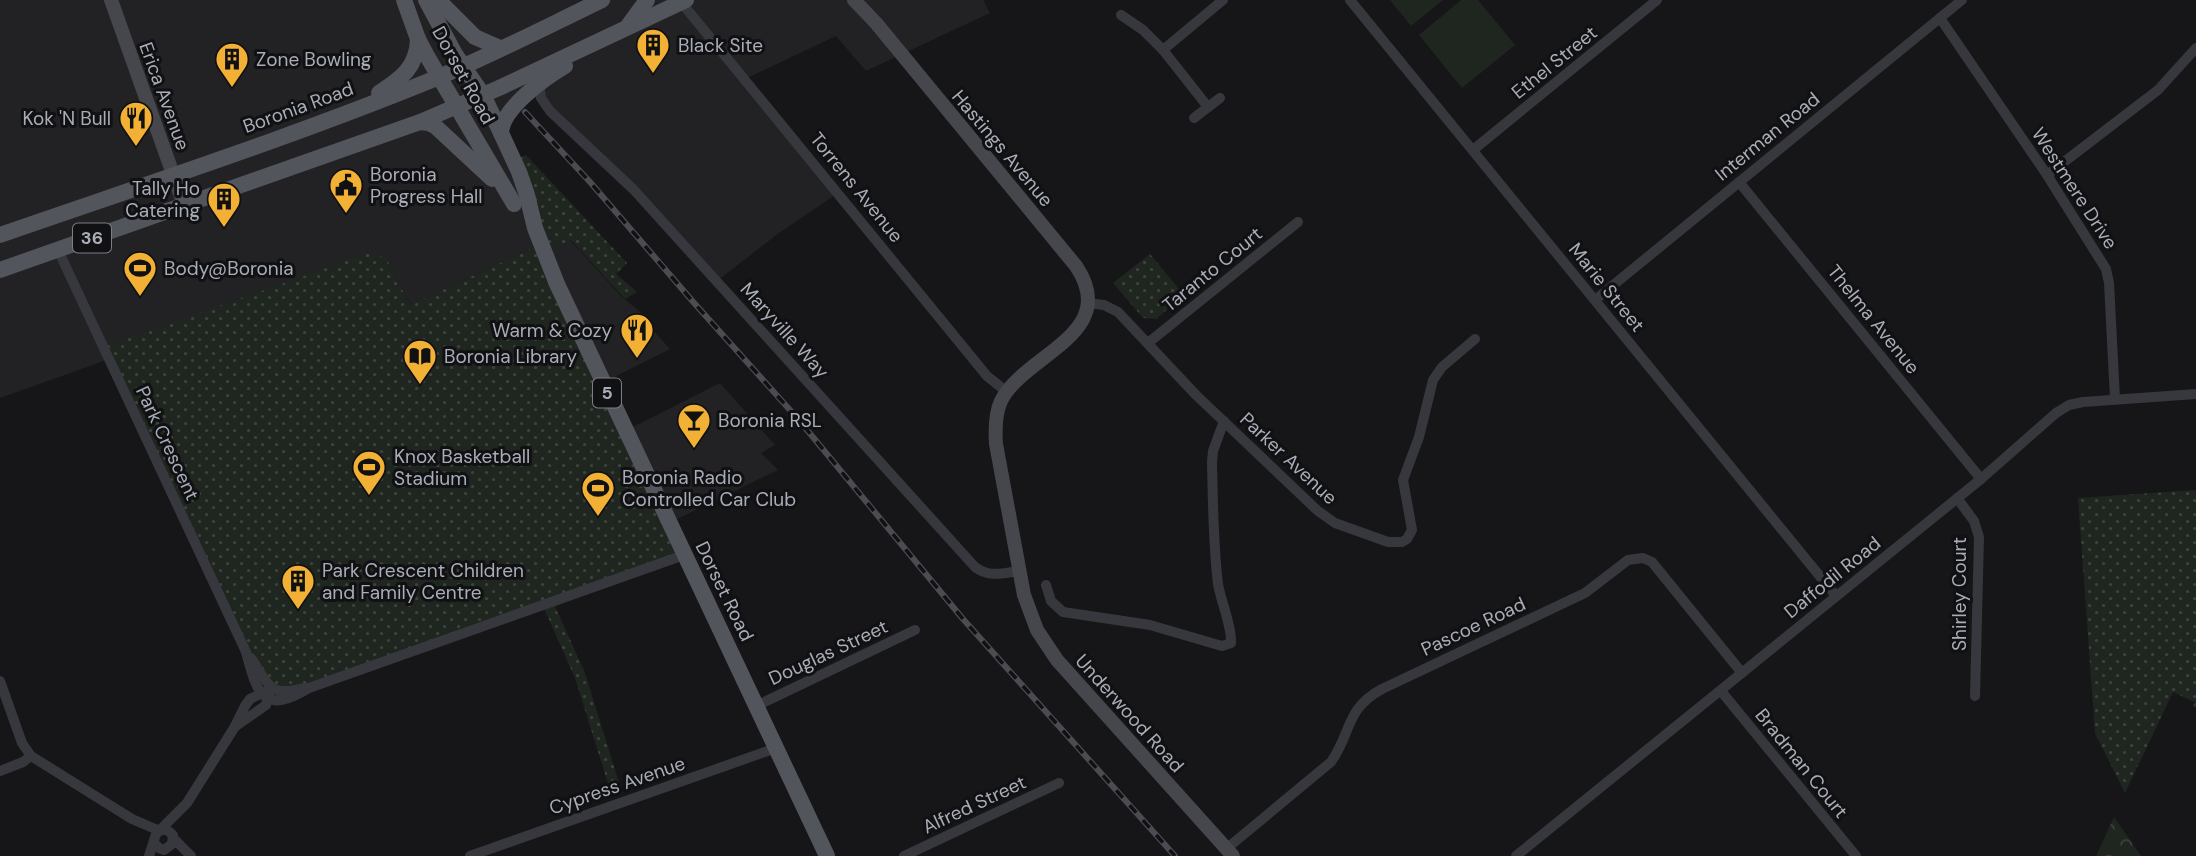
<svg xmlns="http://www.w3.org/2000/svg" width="2196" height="856" viewBox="0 0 2196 856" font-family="'DM Sans',sans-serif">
<defs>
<pattern id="forest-crowns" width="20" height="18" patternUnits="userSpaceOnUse" patternTransform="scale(1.75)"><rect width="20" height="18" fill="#1e261f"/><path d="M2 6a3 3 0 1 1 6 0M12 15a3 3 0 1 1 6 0" fill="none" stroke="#3c433d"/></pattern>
<pattern id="park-dots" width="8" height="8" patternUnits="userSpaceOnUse" patternTransform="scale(1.75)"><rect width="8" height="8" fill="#1e261f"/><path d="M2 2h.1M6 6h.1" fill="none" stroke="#3c433d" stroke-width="1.8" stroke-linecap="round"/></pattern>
</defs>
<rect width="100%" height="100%" fill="#161618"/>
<!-- built -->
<g fill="#222225">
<polygon points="0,0 983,0 990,13 866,71 836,36 745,79 838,193 779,233 717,281 553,114 539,92 503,122 541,244 410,305 387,260 0,398"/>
<polygon points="570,240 622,297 645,316 651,328 670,349 602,383 545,252"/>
<polygon points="720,383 775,445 761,453 778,470 669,523 625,431"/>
</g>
<!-- grass -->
<g fill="#1e261f">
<polygon points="1390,0 1443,0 1411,26"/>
<polygon points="1461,0 1478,0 1515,45 1462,88 1419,35"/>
</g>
<!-- forest -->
<polygon fill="url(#forest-crowns)" points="2114,817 2141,856 2096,856"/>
<!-- park -->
<g fill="url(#park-dots)">
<polygon points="526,155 627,263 616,274 637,292 625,299 571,240 545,252 684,555 553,602 585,673 621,789 611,793 575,678 543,606 274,696 266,690 103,347 369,253 379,255 387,260 410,305 541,244 514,161"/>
<polygon points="1150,254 1184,295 1156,319 1143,318 1113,283"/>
<polygon points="2196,490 2196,703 2173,692 2125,793 2095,733 2078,498"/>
</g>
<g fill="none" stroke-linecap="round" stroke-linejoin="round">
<!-- stream -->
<polyline stroke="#2c353c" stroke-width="3.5" points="2195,705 2196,705"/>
<!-- street -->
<g stroke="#37383d" stroke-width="10">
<polyline points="1350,0 1836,596"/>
<polyline points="681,2 987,376 1007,392"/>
<polyline points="1121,15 1143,30 1163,50"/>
<polyline points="1940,18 2047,175 2106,269 2109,283 2115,399"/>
<path d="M 539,84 L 541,98 L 550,111 L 634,190 L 975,567 C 989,578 1003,573 1019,571"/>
<polyline points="1208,107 1163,50 1223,0"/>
<polyline points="1194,118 1220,98"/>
<polyline points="1473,150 1657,0"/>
<polyline points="2047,175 2158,90 2196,48"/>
<polyline points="1739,182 1981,479"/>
<path d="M 58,250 L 246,652 C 257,694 263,716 309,688 L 684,555"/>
<polyline points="1595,300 1962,0"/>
<polyline points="1087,303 1104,305 1118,312 1196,395 1318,511 1335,523 1388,542 1402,542 1407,539 1412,530 1403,480 1419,437 1433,380 1442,367 1475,339"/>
<polyline points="1148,343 1298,222"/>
<polyline points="1957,498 1974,521 1979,537 1975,696"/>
<path d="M 1046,585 L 1051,601 L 1063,612 L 1150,625 L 1222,646 L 1231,643 C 1232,626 1221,602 1218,584 C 1213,543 1213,502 1212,462 L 1213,451 L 1224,421"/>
<path d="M 251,658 C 260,670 267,691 283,691 C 290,692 298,689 306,688"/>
<polyline points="0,681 22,743 31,756 132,819 160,831"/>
<polyline points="1721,691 1856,856"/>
<polyline points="756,706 915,630"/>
<polyline points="236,726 266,705 269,695"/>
<polyline points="0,771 23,762 31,756"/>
<polyline points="174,839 191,856"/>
<polyline points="154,843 159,848 164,850 172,844 173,835 167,830 162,830"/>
<path d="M 1226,849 L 1331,762 C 1352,732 1345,709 1382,689 L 1585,593 L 1628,560 L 1643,558 L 1652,562 L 1742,673"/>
<polyline points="149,856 156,834 187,803 234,728 245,706 250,699 272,688"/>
<polyline points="470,856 776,748"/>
<polyline points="904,856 1059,783"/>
<polyline points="1516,856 1981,479 2056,413 2069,405 2083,402 2196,394"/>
</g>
<!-- secondary -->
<g stroke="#45474d" stroke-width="14">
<polyline points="111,0 184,205"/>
<path d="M 854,0 L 876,23 L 1076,266 C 1122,334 1024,354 1001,401 C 995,414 995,429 996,444 L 1024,595 L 1037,630 L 1057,660 L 1233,856"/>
</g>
<!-- primary -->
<g stroke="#53555c" stroke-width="16">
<polyline points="404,0 418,39 427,56 514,204"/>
<polyline points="426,0 455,54 483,95 501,133 519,172 527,195 535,228 557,284 827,856"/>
<polyline points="438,0 475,37 500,48"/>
<polyline points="628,26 647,0"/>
<path d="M 379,93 C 402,78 417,67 418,39"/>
<polyline points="420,122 429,123 435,126 492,179"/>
<path d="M 501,133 C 502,108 545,78 565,66"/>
<path d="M 0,235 C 147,184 295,136 439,77 C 494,54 548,26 602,0"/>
<polyline points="0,270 420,122 499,88 686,0"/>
</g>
<defs>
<polyline id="rail" points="525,112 590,182 695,304 798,419 963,619 1175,856"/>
</defs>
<!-- rail casing -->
<use href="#rail" stroke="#4a4c52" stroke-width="6"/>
<!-- rail -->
<use href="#rail" stroke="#111113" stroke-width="3.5" stroke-dasharray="10" stroke-linecap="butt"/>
</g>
<!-- icons -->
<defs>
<symbol id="building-pin" viewBox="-11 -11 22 30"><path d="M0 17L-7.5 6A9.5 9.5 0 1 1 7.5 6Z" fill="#f2b134" stroke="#111113"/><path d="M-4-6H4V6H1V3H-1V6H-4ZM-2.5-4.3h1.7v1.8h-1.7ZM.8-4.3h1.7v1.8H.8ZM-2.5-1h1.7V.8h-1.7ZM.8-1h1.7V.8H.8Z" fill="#111"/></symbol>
<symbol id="restaurant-pin" viewBox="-11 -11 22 30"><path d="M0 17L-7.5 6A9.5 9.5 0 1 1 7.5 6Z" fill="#f2b134" stroke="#111113"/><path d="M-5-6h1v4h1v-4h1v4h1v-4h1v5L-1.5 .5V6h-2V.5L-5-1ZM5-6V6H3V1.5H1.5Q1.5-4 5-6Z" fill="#111"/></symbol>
<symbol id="civic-pin" viewBox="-11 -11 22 30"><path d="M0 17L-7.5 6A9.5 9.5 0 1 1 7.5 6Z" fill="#f2b134" stroke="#111113"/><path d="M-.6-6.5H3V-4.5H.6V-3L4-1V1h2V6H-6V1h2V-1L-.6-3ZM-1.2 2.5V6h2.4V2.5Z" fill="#111"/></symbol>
<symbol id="stadium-pin" viewBox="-11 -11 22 30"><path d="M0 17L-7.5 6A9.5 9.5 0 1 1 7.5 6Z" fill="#f2b134" stroke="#111113"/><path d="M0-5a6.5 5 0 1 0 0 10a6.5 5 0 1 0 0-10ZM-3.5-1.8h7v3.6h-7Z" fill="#111"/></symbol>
<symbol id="library-pin" viewBox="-11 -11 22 30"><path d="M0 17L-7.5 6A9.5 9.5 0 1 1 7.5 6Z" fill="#f2b134" stroke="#111113"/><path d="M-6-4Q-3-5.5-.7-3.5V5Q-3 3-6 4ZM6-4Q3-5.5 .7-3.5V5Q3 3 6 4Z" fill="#111"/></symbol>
<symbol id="bar-pin" viewBox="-11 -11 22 30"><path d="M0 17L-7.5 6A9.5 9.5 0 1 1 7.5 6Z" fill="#f2b134" stroke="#111113"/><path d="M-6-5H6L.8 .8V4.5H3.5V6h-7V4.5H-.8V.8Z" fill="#111"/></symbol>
</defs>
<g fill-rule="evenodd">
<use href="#building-pin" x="634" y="26" width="38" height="52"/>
<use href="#building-pin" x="213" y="40" width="38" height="52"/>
<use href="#restaurant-pin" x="117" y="99" width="38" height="52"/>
<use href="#civic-pin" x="327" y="166" width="38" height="52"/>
<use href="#building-pin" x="205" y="180" width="38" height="52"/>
<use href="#stadium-pin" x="121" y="249" width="38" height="52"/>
<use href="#restaurant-pin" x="618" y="311" width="38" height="52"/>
<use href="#library-pin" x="401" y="337" width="38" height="52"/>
<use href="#bar-pin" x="675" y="401" width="38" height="52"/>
<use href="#stadium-pin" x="350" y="448" width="38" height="52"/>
<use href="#stadium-pin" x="579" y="469" width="38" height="52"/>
<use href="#building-pin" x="279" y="562" width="38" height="52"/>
</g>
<g text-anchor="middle" stroke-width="6" stroke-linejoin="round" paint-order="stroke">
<!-- shield labels -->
<g fill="#111113" stroke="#7b7e86" stroke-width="2">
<rect x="73" y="223.5" width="38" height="29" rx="5"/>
<rect x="593" y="378.5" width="28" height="29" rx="5"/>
</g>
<g font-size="18" font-weight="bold" fill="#a8adb8">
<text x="92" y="244">36</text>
<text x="607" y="399">5</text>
</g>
<!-- poi labels -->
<g font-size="19" fill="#a8adb8" stroke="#111113" text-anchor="start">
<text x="678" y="52">Black Site</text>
<text x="256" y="66">Zone Bowling</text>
<text x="111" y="125" text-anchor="end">Kok 'N Bull</text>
<text x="370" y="181">Boronia<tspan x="370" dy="22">Progress Hall</tspan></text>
<text x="200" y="195" text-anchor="end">Tally Ho<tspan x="200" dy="22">Catering</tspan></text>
<text x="164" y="275">Body@Boronia</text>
<text x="612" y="337" text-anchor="end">Warm &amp; Cozy</text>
<text x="444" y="363">Boronia Library</text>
<text x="718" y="427">Boronia RSL</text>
<text x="394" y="463">Knox Basketball<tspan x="394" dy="22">Stadium</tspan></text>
<text x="622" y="484">Boronia Radio<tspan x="622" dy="22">Controlled Car Club</tspan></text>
<text x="322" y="577">Park Crescent Children<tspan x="322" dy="22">and Family Centre</tspan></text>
</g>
<!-- street labels -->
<g font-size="19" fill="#a8adb8" stroke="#111113">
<text transform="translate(1554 62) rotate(-39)" y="7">Ethel Street</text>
<text transform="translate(464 75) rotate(61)" y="7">Dorset Road</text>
<text transform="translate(165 96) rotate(70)" y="7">Erica Avenue</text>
<text transform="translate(298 107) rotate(-20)" y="7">Boronia Road</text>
<text transform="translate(1767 136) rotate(-39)" y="7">Interman Road</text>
<text transform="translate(1003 148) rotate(50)" y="7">Hastings Avenue</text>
<text transform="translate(857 187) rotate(51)" y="7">Torrens Avenue</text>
<text transform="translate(2075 188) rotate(57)" y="7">Westmere Drive</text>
<text transform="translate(1212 269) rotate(-39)" y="7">Taranto Court</text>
<text transform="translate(1607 287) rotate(51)" y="7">Marie Street</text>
<text transform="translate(1874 319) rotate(51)" y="7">Thelma Avenue</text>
<text transform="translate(785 330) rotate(48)" y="7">Maryville Way</text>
<text transform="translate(168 443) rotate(65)" y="7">Park Crescent</text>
<text transform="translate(1289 458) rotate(43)" y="7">Parker Avenue</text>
<text transform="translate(1832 577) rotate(-39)" y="7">Daffodil Road</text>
<text transform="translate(725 591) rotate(64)" y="7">Dorset Road</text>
<text transform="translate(1959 594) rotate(-90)" y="7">Shirley Court</text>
<text transform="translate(1473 626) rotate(-25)" y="7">Pascoe Road</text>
<text transform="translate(828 652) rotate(-25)" y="7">Douglas Street</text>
<text transform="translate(1130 713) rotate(48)" y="7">Underwood Road</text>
<text transform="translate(1802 763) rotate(51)" y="7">Bradman Court</text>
<text transform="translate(617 785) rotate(-19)" y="7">Cypress Avenue</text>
<text transform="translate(974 804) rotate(-25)" y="7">Alfred Street</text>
</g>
</g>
</svg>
